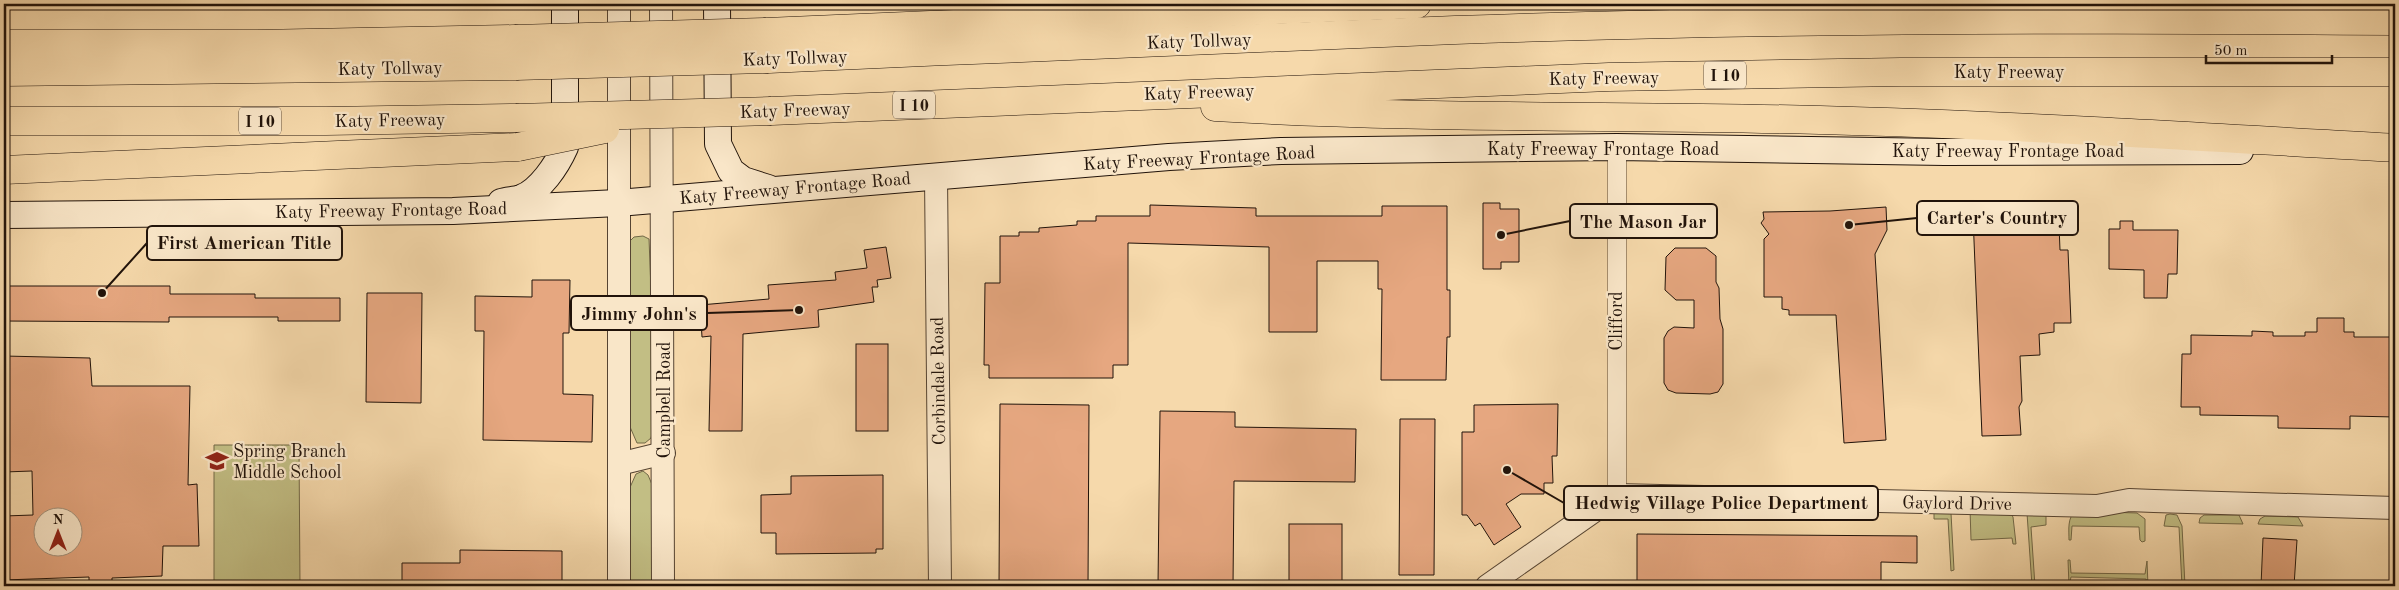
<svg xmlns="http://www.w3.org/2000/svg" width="2399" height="590" viewBox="0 0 2399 590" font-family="'Old Standard TT',serif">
<rect width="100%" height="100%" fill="#f6d9ab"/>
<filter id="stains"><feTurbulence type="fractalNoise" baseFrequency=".004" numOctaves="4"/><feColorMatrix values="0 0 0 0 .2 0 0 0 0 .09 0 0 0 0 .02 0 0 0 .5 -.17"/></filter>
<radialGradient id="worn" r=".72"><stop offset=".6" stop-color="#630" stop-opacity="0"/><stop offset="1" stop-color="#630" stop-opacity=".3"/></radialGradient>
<!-- green -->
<g fill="#c2be84" stroke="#726847">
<polygon points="643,236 649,239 656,417 651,438 645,443 637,443 627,420 630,241 634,237"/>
<polygon points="214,445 299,445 300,586 214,586"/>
<polygon points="643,471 648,475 656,494 657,586 625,586 627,494 636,474"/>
<polygon points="1970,509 2009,511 2013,517 2016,544 2013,544 2012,538 1971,540"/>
<path d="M 2076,511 L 2137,513 L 2145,519 L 2145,541 L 2142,542 L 2140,540 L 2139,527 L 2072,526 L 2071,540 L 2069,540 C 2069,530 2067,517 2076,511 Z"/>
<polygon points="1934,512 1951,513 1954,570 1951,571 1948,519 1934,519"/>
<polygon points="2027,513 2046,515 2046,525 2031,527 2035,586 2032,586"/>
<polygon points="2170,514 2177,515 2182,526 2185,586 2182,586 2179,527 2164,526 2166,515"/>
<polygon points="2204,515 2239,515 2243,524 2199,523 2200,518"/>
<polygon points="2265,516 2298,517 2303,526 2258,524 2260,519"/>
<polygon points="2068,560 2070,560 2071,573 2145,574 2147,561 2148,586 2146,579 2071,577 2069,586"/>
</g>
<!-- building -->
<g fill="#e6a780" stroke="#21130a" fill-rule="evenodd">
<polygon points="2058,201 2060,250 2068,250 2071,323 2054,323 2054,332 2039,334 2040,355 2020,356 2022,401 2019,407 2021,435 1982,436 1973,216 2016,214 2015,210 2036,209 2035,202"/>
<polygon points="1483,203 1500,203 1500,209 1519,209 1519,262 1501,262 1501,269 1483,269"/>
<polygon points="1150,205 1256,208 1256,216 1382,216 1382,206 1447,206 1447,290 1450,290 1450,337 1447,337 1446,380 1381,380 1382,289 1378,289 1378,261 1317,261 1317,332 1269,332 1269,247 1128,243 1128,365 1113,365 1113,378 989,378 989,365 984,365 985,283 1000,283 1000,236 1019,236 1019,232 1039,232 1039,228 1077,225 1077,221 1096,221 1096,216 1150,216"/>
<polygon points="1886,207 1887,230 1875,254 1886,440 1844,443 1836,315 1789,315 1789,310 1782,309 1782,297 1764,297 1764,239 1769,234 1761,223 1764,219 1763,212 1830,211"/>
<polygon points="2120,221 2133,221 2133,230 2178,230 2177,274 2168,274 2167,298 2144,298 2144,270 2109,269 2109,229 2120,229"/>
<polygon points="886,247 891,278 877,280 878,287 872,287 874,302 818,310 819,327 743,334 742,431 709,431 711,336 702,337 700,305 769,299 768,285 836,280 835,272 867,268 864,250"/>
<polygon points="1675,248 1706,248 1716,256 1716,282 1719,288 1720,319 1723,329 1723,384 1718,392 1710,394 1676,393 1668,390 1664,383 1664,338 1668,331 1674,327 1694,328 1694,300 1676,300 1665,290 1666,257"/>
<polygon points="532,280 570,280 569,333 563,333 563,394 593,395 592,442 483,440 484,331 475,331 475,296 532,297"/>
<polygon points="4,286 170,286 170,294 255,294 255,298 340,298 340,321 278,321 278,317 169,317 169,322 4,321"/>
<polygon points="367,293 422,293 421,403 366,402"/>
<polygon points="2317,318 2344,318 2344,332 2354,332 2354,337 2395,337 2395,417 2350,416 2350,429 2278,428 2278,416 2200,415 2200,407 2181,407 2182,354 2191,354 2191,335 2252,336 2252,331 2273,332 2273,336 2305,336 2305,332 2317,332"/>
<rect x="856" y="344" width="32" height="87"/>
<path d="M 4,356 L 90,358 L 92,386 L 190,386 L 188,485 L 197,484 L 199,546 L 163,546 L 162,576 L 112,578 L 112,586 L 89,586 L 89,577 L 4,580 L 4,516 L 33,515 L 32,471 L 4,472 ZM 42,518 L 72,518 L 72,548 L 42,548 Z"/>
<polygon points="1000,404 1089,405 1088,586 999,586"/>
<polygon points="1558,404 1557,456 1552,456 1553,483 1544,483 1544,494 1521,494 1506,504 1521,527 1494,545 1480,523 1475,526 1467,515 1462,515 1462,432 1474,432 1474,405"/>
<polygon points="1160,411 1235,412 1235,427 1356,429 1355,482 1234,481 1233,586 1158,586"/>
<polygon points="1400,419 1435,419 1434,575 1399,575"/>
<polygon points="883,475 883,549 876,549 876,553 776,554 776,533 761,533 761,495 791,494 791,476"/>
<rect x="1289" y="524" width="53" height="62"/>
<polygon points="1637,534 1917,536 1917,563 1881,562 1881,586 1637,585"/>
<polygon points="2263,538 2297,540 2294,586 2261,586"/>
<polygon points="460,550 562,551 562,586 402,586 402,563 460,563"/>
</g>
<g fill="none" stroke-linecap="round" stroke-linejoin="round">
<defs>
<polyline id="minor" points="1617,495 1617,147"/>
<g id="tertiary">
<polyline points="619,4 619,586"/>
<polyline points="661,4 663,586"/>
<polyline points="936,176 940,586"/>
<polyline points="619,464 664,453"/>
<polyline points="1487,586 1617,495 2097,506 2129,500 2154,501 2395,508"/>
</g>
<g id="secondary">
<polyline points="717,4 718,144 731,171 743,180 768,188"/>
<path d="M 501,202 C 507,200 515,200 521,198 C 540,191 557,165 565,147 L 565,4"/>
<polyline points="4,215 453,211 618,203 1169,157 1281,151 1617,147 1945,152 2240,151"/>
</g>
<g id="motorway">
<polyline points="766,32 1417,4"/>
<polyline points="4,44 257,44 515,39"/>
<path d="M 768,59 C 997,49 1226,38 1455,30 C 1768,19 2082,18 2395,21"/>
<polyline points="4,72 516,66"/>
<path d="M 1215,107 C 1416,119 1618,115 1820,120 C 2012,125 2204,137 2395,148"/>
<polyline points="771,111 1609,77 1901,72 2395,72"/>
<polyline points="4,121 326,121 516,118"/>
<polyline points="4,170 518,147"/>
</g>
</defs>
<!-- minor casing -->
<use href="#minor" stroke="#564432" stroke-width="19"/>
<!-- tertiary casing -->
<use href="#tertiary" stroke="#564432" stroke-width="24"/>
<!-- secondary casing -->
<use href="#secondary" stroke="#21130a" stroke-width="28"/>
<!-- motorway casing -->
<use href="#motorway" stroke="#21130a" stroke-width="29"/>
<!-- minor -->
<use href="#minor" stroke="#f9e6c8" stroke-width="18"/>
<!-- tertiary -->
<use href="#tertiary" stroke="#f9e6c8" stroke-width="22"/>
<!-- secondary -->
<use href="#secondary" stroke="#f9e6c8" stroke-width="26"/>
<!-- motorway -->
<use href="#motorway" stroke="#f6d9ab" stroke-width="28"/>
<defs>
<g id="motorway-bridge">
<polyline points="515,39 766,32"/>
<polyline points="516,66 768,59"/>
<polyline points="516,118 771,111"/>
<polyline points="518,147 605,129"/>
</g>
</defs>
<!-- motorway-bridge casing -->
<use href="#motorway-bridge" stroke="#21130a" stroke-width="29" stroke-linecap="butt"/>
<!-- motorway-bridge -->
<use href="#motorway-bridge" stroke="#f6d9ab" stroke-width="28"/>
</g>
<!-- icons -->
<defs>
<symbol id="school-bare" viewBox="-9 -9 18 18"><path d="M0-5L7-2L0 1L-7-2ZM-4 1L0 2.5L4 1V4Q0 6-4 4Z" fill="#8f2418" stroke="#f9e6c8" stroke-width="2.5" paint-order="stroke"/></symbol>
</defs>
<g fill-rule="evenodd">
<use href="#school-bare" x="201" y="445" width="32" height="32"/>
</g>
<g text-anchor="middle" stroke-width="4.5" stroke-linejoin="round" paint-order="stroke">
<!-- shield labels -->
<g fill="#f9e6c8" stroke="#625243" stroke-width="1">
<rect x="1704" y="61.5" width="42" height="27" rx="4"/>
<rect x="893" y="91.5" width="42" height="27" rx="4"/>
<rect x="239" y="107.5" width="42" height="27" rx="4"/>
</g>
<g font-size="16" font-weight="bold" fill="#21130a">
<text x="1725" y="81">I 10</text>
<text x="914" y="111">I 10</text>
<text x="260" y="127">I 10</text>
</g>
<!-- street labels -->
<g font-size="18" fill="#21130a" stroke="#f9e6c8">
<text transform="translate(1199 41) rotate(-2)" y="6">Katy Tollway</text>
<text transform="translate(795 58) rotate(-2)" y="6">Katy Tollway</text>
<text transform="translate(390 68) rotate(-1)" y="6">Katy Tollway</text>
<text x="2009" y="78">Katy Freeway</text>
<text transform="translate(1604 78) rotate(-1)" y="6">Katy Freeway</text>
<text transform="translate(1199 92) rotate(-2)" y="6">Katy Freeway</text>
<text transform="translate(795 110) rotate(-2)" y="6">Katy Freeway</text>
<text transform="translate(390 120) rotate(-1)" y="6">Katy Freeway</text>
<text x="1603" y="155">Katy Freeway Frontage Road</text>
<text x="2008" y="157">Katy Freeway Frontage Road</text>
<text transform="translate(1199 158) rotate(-3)" y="6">Katy Freeway Frontage Road</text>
<text transform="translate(795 188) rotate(-5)" y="6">Katy Freeway Frontage Road</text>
<text transform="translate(391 210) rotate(-1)" y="6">Katy Freeway Frontage Road</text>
<text transform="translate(1616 321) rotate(-90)" y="6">Clifford</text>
<text transform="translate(938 381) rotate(-91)" y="6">Corbindale Road</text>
<text transform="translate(664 400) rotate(-90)" y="6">Campbell Road</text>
<text transform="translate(1957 503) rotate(1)" y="6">Gaylord Drive</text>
</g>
<!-- poi labels -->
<g font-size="18" fill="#21130a" stroke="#f9e6c8" text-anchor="start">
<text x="233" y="457">Spring Branch<tspan x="233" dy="21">Middle School</tspan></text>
</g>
</g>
<!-- callouts -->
<path fill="none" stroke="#21130a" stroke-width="2" d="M1849 225L1917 218M1501 235L1570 221M102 293L147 243M799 310L707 313M1507 470L1564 503"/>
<g fill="#21130a" stroke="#f9e6c8" stroke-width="2">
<circle cx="1849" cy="225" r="5"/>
<circle cx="1501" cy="235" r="5"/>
<circle cx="102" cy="293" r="5"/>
<circle cx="799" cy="310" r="5"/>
<circle cx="1507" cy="470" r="5"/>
</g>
<g fill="#f9e6c8" stroke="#21130a" stroke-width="2">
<rect x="1917" y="201" width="161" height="34" rx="5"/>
<rect x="1570" y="204" width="147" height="34" rx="5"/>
<rect x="147" y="226" width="195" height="34" rx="5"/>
<rect x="571" y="296" width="136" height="34" rx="5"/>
<rect x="1564" y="486" width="314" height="34" rx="5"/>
</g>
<g font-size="19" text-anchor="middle" font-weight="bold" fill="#21130a">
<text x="1997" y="224">Carter's Country</text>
<text x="1643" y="228">The Mason Jar</text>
<text x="244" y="249">First American Title</text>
<text x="639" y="320">Jimmy John's</text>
<text x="1721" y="509">Hedwig Village Police Department</text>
</g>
<!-- margin -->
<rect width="2399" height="590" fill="none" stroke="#f6d9ab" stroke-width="20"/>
<rect x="5" y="5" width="2389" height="580" fill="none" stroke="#21130a" stroke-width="2.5"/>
<rect x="10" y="10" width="2379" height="570" fill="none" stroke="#21130a"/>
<!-- north arrow -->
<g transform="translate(58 532)"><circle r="24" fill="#f9e6c8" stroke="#a3927c"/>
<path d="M0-4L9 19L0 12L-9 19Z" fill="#8f2418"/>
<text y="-8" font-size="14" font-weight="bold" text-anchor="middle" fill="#21130a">N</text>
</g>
<!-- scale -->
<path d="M2206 55v8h126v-8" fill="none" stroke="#21130a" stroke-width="2.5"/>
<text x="2214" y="55" font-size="15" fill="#21130a" stroke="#f9e6c8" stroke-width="4" paint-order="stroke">50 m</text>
<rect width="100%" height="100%" filter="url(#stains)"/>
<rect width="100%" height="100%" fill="url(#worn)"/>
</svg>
